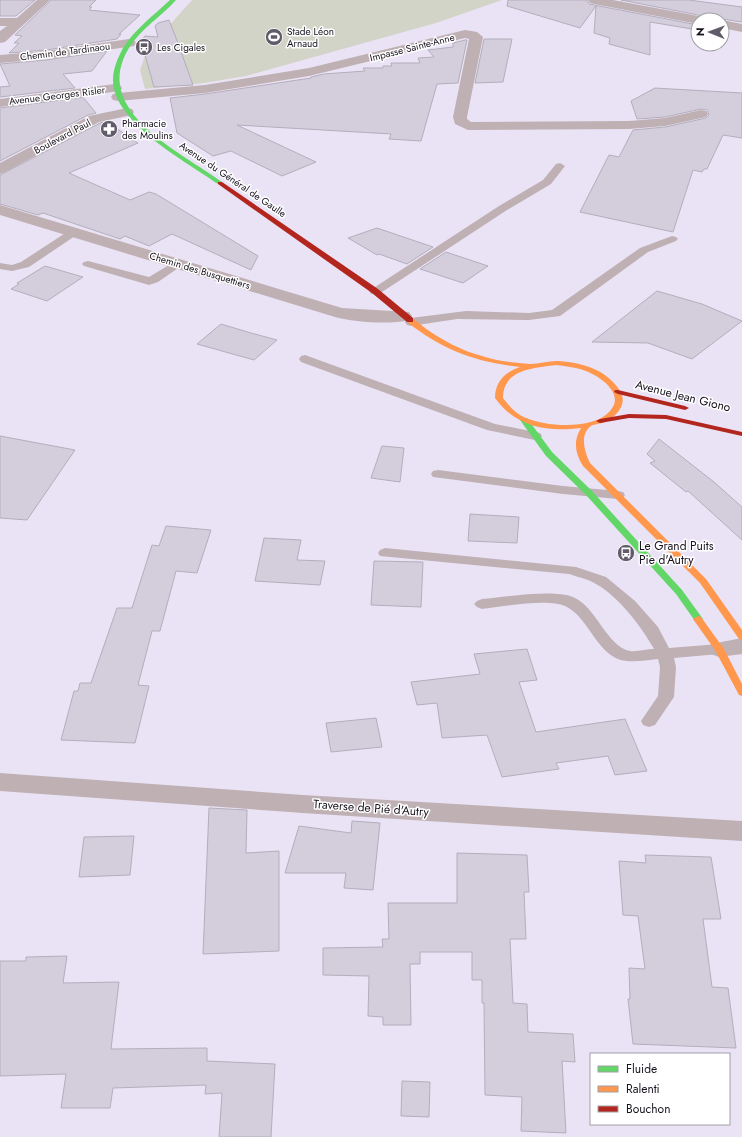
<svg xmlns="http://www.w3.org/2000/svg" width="742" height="1137" viewBox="0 0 742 1137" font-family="Jost,sans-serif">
<rect width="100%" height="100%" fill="#eae3f6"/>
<!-- green -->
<polygon fill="#d3d4c8" points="192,0 502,0 436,23 246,76 204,83 145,89 140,70 147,50"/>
<!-- building -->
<g fill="#d3cddc" stroke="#b3aebc">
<polygon points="0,0 35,0 16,16 0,16"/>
<polygon points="51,0 96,0 89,7 92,7 89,10 140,15 119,34 121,34 117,39 46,50 9,53 19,43 14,43 22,36 15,35"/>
<polygon points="508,0 587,0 589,4 594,5 698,25 698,30 650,22 650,55 609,44 610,38 594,33 596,6 580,28 507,6"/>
<polygon points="621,0 689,0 742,7 742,22 722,19 720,20 705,20 703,16"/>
<polygon points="169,20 176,38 193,85 154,87 141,41 145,36 158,37 155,26 158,23"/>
<polygon points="484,39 512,39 503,82 475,83"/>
<polygon points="465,40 467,40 458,83 437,84 421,141 389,139 391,134 237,125 316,162 282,176 231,151 213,156 177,133 170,98 205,94 311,78 311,77 324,74 365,71 363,68 383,68 383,66 392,66 391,63 420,63 418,58 434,57 428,50 453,47 453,43"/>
<polygon points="107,51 92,71 63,74 75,88 0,97 0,87 10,86 0,64 46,60"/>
<polygon points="655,88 742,93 742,138 723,135 707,169 704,169 702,172 693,170 673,232 580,212 609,155 619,157 633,130 665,127 706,118 709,115 707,110 701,109 665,117 637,119 631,101"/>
<polygon points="83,97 96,113 88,115 0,161 0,108"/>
<polygon points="105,122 110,124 138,143 69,173 130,200 149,192 156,194 258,256 251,270 172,234 149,246 125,236 120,239 43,213 38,215 0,204 0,175 100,123"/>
<polygon points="377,228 433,247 407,264 379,254 377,255 348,238"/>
<polygon points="446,252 488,266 463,283 420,269"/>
<polygon points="45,266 83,277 47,301 11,289 19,284 17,283"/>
<polygon points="657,291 702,304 742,321 692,359 648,343 592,342"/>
<polygon points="221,324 251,333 277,340 254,360 197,344"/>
<polygon points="0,436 75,450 27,520 0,518"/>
<polygon points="659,439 714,482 742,507 742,540 688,491 686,492 650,463 655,461 647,454"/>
<polygon points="382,446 404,448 400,482 371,478"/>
<polygon points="470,514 519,517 517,543 468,541"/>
<polygon points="166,526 211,530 197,573 176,571 160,631 152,631 138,685 149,686 135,743 61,740 74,691 78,691 80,683 91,683 117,608 132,608 152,545 159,546"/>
<polygon points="264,538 301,540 297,560 325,561 320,585 255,581"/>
<polygon points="374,561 423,562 421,607 371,605"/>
<polygon points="527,649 537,680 519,682 536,732 625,719 647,771 615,775 608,756 556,763 559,769 502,777 487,735 442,738 437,703 417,705 411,682 480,674 474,654"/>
<polygon points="376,718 382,747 331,752 326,723"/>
<polygon points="209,808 247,810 246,853 279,851 279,951 203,954"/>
<polygon points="352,821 380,823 373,890 344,888 346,873 285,873 299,826 351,833"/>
<polygon points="134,836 130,875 79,877 84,837"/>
<polygon points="457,853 527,855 529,892 524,892 526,939 510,939 513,1003 527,1004 528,1032 573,1034 575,1062 562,1061 566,1133 521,1131 522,1097 485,1095 484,1003 482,1003 482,980 472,980 472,952 420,952 420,964 410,964 411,1025 383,1025 383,1017 368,1016 369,976 323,975 323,948 383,947 382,939 389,939 388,903 457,903"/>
<polygon points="645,855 711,857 721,919 703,919 712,987 728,988 736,1048 633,1044 628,999 630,999 629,968 645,969 638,916 623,915 619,861 646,863"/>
<polygon points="67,956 63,983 119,982 111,1049 207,1048 207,1061 275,1064 271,1137 219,1137 222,1093 205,1094 206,1085 113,1088 110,1108 61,1108 66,1074 0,1076 0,961 26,961 26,957"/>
<polygon points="402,1081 430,1082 429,1117 401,1116"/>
</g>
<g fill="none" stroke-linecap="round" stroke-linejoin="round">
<!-- lane -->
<g fill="#bfb0b3" fill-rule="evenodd">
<polygon points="560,163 565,166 551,184 507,210 379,294 371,294 369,291 499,206 543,180 556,164"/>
<polygon points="74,229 80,232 78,234 29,267 12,271 0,269 0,263 12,265 21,262 70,230"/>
<polygon points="672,236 676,237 678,239 676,241 648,252 560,316 529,320 457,319 411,326 407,325 405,322 407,319 411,318 466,311 529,313 552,310 640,248"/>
<polygon points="88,261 149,277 174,262 182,262 184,264 158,282 149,285 84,266 82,264 84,262"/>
<polygon points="305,355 495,424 540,433 542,436 540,439 535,440 487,430 301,362 299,359 301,356"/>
<polygon points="438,470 563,486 618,491 623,492 625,495 623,498 618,499 563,494 433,477 431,474 433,471"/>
<path d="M 385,548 L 576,567 L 606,577 L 635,601 L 658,627 L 669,648 L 719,644 L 725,645 L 727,649 L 725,653 L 719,654 L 674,658 L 676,667 L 674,697 L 655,725 L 649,727 L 643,725 L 641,721 L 658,696 L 660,667 L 658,659 C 648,660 637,662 627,661 C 597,659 590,617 565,606 C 547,598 502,607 482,609 L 477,607 L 474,604 L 477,601 L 482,599 C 506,597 552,589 573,597 C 597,607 606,646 630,651 C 637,652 647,649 654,649 C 641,626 619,597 596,584 C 588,579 578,577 569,574 L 380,556 L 378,553 L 380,550 Z"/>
</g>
<!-- street -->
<g fill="#bfb0b3" fill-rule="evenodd">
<polygon points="37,0 50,0 5,42 0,43 0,31 7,26 0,26 0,18 17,18"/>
<polygon points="588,0 613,0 698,16 703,17 704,20 698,20 698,24 594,4 590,3"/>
<polygon points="722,20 742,24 742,32 722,28"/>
<polygon points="465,30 477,32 483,37 467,117 467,119 471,122 629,121 665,118 701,110 706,111 708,114 706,117 665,126 629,129 468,130 455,124 453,117 469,39 465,38 309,76 205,93 118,101 113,100 111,97 113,94 118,93 205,85 309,68"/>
<polygon points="129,39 134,40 136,43 134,46 46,59 0,63 0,55 46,51"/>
<polygon points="115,84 120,85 122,88 120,91 0,107 0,99"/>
<polygon points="127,108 132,109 134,112 132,115 99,122 5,172 0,174 0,163 89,116"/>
<path d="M 0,205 L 342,308 L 409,312 L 412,316 L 409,320 C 390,325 354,322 335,317 L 0,215 Z"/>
<polygon points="742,638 742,654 719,657 711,654 707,649 711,644"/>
<polygon points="0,773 303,795 742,821 742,841 303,813 0,791"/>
</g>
<!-- fast -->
<g fill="#63d668" fill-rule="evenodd">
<path d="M 170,0 L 176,0 C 161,17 140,29 129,48 C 90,111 181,152 222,182 L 222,184 L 218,184 C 187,162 113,123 113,80 C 113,68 118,58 123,48 C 135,29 154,15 170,0 Z"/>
<polygon points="521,418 527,418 552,452 592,491 682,590 703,619 701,621 695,621 676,594 586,495 546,456 520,420"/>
</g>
<!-- slow -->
<g fill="#ff974d" fill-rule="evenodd">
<path d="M 407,318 C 414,317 420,324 425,328 C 442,340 462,351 482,356 C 497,361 514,363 530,364 C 539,364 548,361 557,361 C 580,362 607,369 620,391 C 628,404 617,416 605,422 C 601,424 594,424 591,426 C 579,434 585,453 590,463 L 706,579 L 742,630 L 742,640 L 739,639 L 700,583 L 583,466 C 575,453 573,441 581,428 C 547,432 517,428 495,398 C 495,382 505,372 520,367 C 475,362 443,350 407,322 ZM 556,365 C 564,366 573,367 580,369 C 596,373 627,393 610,411 C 594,430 547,427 526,418 C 516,414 509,406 503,398 C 503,369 534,368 556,365 Z"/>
<polygon points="698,616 701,617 724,649 742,684 742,696 739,695 715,650 693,619"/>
</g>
<!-- jam -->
<g fill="#b3261e" fill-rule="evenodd">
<polygon points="218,182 222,182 378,289 413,318 413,322 407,322 372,293 218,184"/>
<polygon points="615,390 618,390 685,406 689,408 685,410 618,394 614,392"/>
<polygon points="629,414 666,415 742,432 742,436 666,419 629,418 600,423 596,421 600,419"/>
</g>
</g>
<!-- icons -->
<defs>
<symbol id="stadium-disc" viewBox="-11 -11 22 22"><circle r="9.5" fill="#615b6a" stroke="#fff"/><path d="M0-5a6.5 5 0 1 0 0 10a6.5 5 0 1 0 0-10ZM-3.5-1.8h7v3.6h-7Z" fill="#fff"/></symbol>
<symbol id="bus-disc" viewBox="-11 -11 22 22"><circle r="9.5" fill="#615b6a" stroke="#fff"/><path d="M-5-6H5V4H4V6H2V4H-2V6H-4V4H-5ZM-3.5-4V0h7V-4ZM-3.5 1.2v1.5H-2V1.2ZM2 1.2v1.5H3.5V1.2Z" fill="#fff"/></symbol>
<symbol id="pharmacy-disc" viewBox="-11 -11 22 22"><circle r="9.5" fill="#615b6a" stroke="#fff"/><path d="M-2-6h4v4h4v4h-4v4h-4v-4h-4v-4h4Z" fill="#fff"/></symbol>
</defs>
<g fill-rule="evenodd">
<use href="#stadium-disc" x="264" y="27" width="20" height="20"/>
<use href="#bus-disc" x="134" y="37" width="20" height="20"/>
<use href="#pharmacy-disc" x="99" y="119" width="20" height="20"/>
<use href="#bus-disc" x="616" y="543" width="20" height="20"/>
</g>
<g text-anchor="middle" stroke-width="3" stroke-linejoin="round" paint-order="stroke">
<!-- far-poi labels -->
<g font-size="10" fill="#17121e" stroke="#fff" text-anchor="start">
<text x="287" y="35">Stade Léon<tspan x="287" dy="12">Arnaud</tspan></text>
<text x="157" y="51">Les Cigales</text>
<text x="122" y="127">Pharmacie<tspan x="122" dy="12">des Moulins</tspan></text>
</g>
<!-- far-street labels -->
<g font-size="10" fill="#17121e" stroke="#fff">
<text transform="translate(412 47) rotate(-14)" y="4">Impasse Sainte-Anne</text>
<text transform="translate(65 51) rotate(-7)" y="4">Chemin de Tardinaou</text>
<text transform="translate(57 95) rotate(-7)" y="4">Avenue Georges Risler</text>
<text transform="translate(62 136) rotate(-28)" y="4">Boulevard Paul</text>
<text transform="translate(233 179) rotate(34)" y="4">Avenue du Général de Gaulle</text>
<text transform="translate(200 270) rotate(17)" y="4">Chemin des Busquettiers</text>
</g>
<!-- street labels -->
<g font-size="12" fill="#17121e" stroke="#fff">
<text transform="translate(683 396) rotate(14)" y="4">Avenue Jean Giono</text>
<text transform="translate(371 808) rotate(4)" y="4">Traverse de Pié d'Autry</text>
</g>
<!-- poi labels -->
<g font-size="12" fill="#17121e" stroke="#fff" text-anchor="start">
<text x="639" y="550">Le Grand Puits<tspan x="639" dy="14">Pie d'Autry</tspan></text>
</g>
</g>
<!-- legend -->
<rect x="590" y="1053" width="140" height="72" fill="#ffffff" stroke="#a2a0a5"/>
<rect x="598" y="1066" width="20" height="6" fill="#63d668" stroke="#a2a0a5"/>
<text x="626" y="1073" font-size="12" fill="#17121e">Fluide</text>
<rect x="598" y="1086" width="20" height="6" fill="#ff974d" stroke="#a2a0a5"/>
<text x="626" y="1093" font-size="12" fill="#17121e">Ralenti</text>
<rect x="598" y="1106" width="20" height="6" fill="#b3261e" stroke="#a2a0a5"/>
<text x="626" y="1113" font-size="12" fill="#17121e">Bouchon</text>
<!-- north arrow -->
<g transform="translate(710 32) rotate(271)"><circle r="19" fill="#ffffff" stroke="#a2a0a5"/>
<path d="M0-3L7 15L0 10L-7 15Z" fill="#615b6a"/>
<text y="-6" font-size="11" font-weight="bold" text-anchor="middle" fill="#17121e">N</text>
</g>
</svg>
